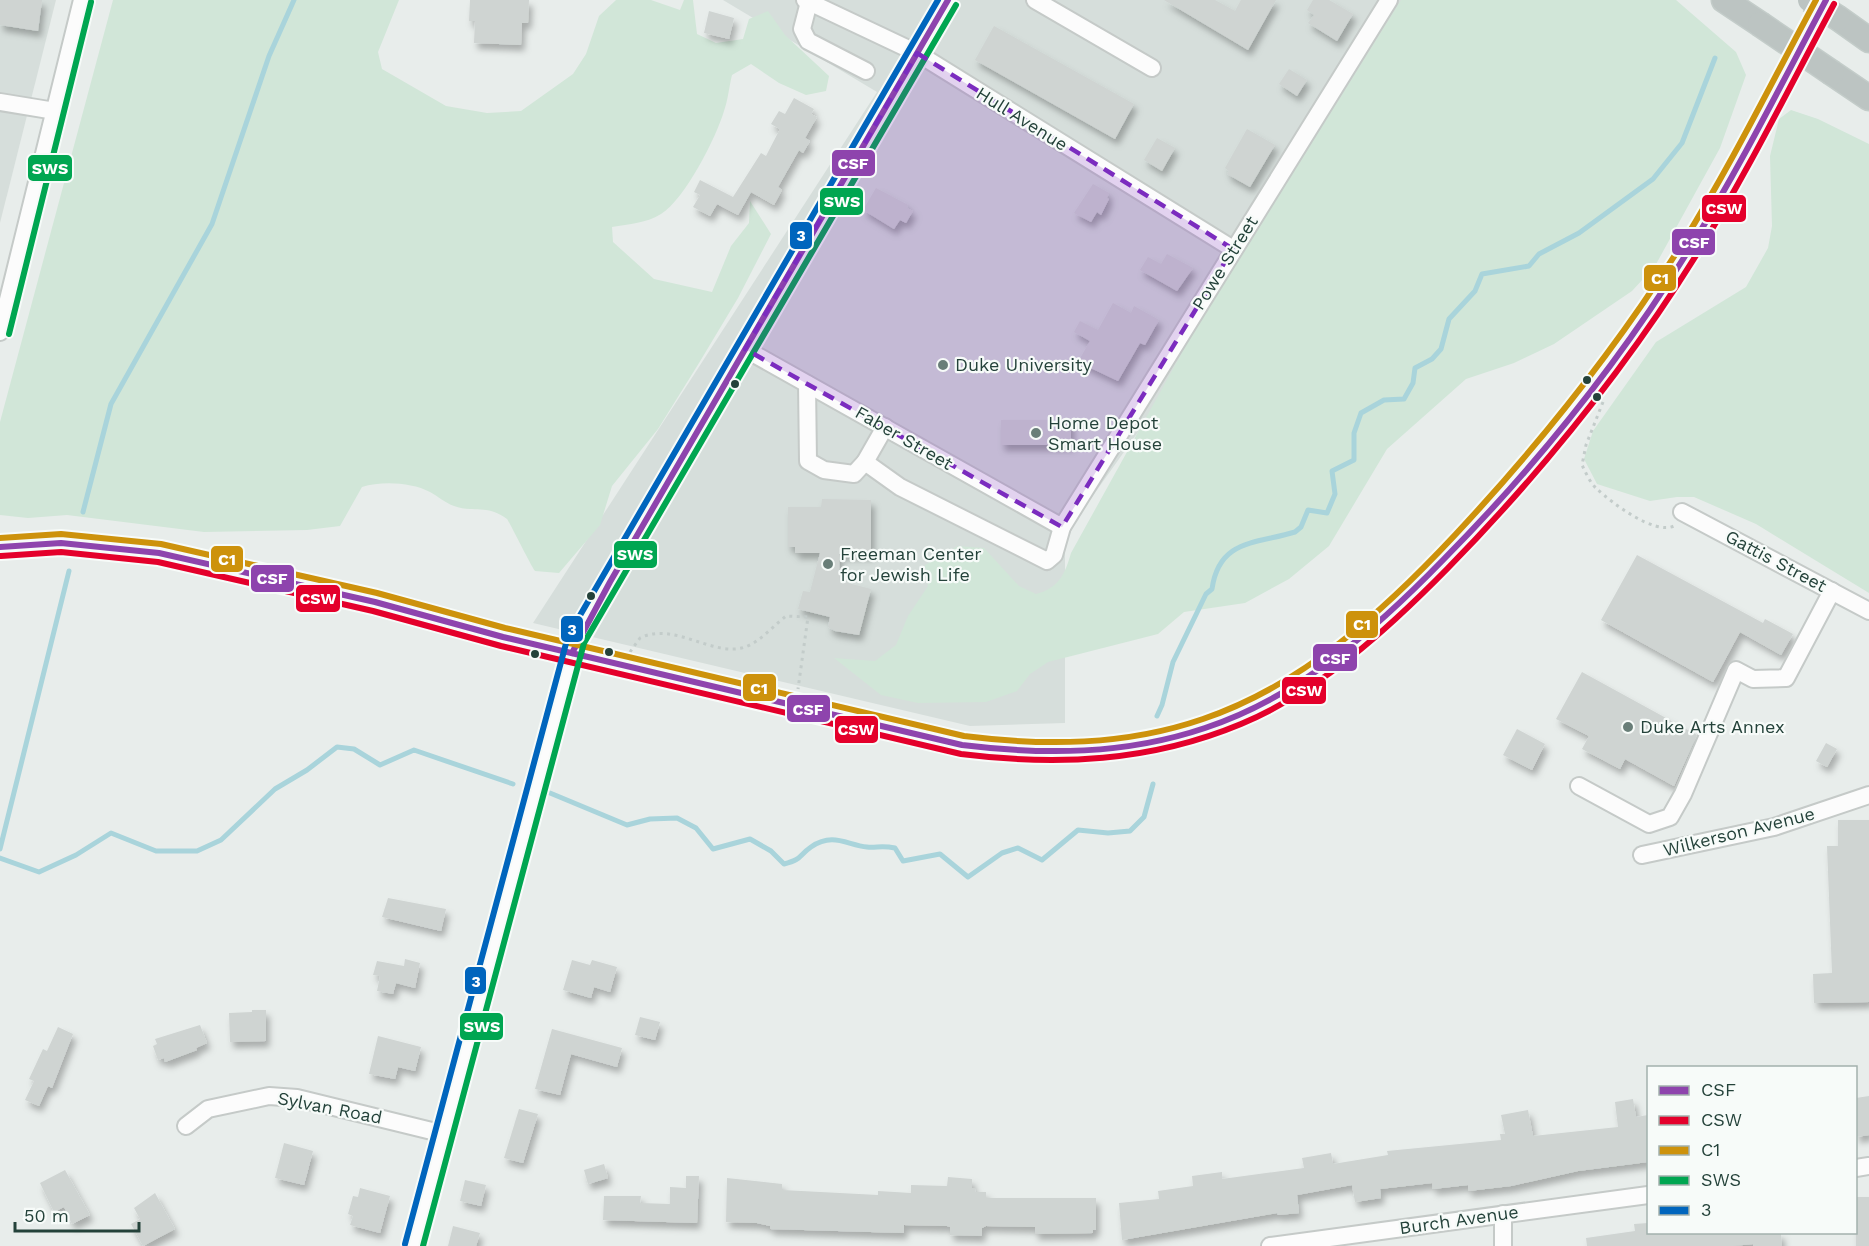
<svg xmlns="http://www.w3.org/2000/svg" width="1869" height="1246" viewBox="0 0 1869 1246" font-family="'Work Sans',sans-serif">
<defs>
<filter id="shadow"><feDropShadow dx="3.5" dy="6" stdDeviation="3" flood-color="#0004"/></filter>
</defs>
<rect width="100%" height="100%" fill="#e8edeb"/>
<!-- built -->
<g fill="#d6dedb">
<polygon points="0,0 56,0 0,223"/>
<polygon points="723,0 1445,0 1065,535 1065,723 970,726 533,623 877,92"/>
</g>
<!-- green -->
<g fill="#d1e6d8">
<path d="M 113,0 L 399,0 L 378,52 L 382,69 L 446,106 L 487,113 L 521,111 L 573,74 L 586,54 L 599,16 L 616,0 L 651,0 L 680,10 L 684,0 L 693,0 L 697,34 L 716,43 L 743,39 L 749,19 L 768,11 L 785,35 L 829,76 L 826,91 L 806,95 L 779,83 L 751,64 L 732,75 C 729,87 728,100 724,111 C 716,138 685,199 661,214 C 647,223 629,224 612,227 L 613,242 L 654,279 L 712,292 L 731,246 L 749,223 L 750,201 L 771,234 L 738,298 L 699,363 L 658,429 L 612,486 L 600,525 L 559,573 L 535,571 C 530,564 509,521 507,519 C 488,504 472,513 454,506 C 445,503 438,496 430,492 C 411,482 381,481 362,487 L 340,526 L 307,530 L 204,532 L 67,515 L 28,518 L 0,515 L 0,422 Z"/>
<path d="M 1401,0 L 1676,0 L 1736,52 L 1746,75 L 1720,148 L 1655,266 L 1632,291 L 1554,344 L 1514,363 L 1466,379 L 1387,449 L 1329,546 L 1289,579 L 1245,603 L 1184,612 L 1158,634 L 1048,662 L 1030,674 L 1017,691 L 986,702 L 918,703 L 881,695 L 834,658 L 875,661 L 896,645 L 908,616 L 928,586 L 925,565 L 958,546 L 984,548 L 1019,586 L 1036,594 C 1059,588 1065,574 1071,553 L 1194,331 Z"/>
<polygon points="1791,110 1818,119 1869,144 1869,593 1756,524 1694,497 1677,497 1650,501 1597,484 1584,459 1593,431 1656,342 1746,287 1768,248 1772,226 1770,156 1779,119"/>
</g>
<g fill="none" stroke-linecap="round" stroke-linejoin="round">
<!-- stream -->
<g stroke="#a9d4db" stroke-width="5">
<polyline points="83,512 111,404 212,224 269,56 294,0"/>
<path d="M 1157,716 L 1162,705 L 1173,662 L 1206,594 L 1212,589 C 1219,539 1256,544 1295,532 L 1301,527 L 1308,510 L 1327,513 L 1335,494 L 1332,471 L 1354,460 L 1354,433 L 1361,413 L 1384,400 L 1404,399 L 1413,383 L 1415,368 L 1432,359 L 1441,349 L 1449,319 L 1475,291 L 1482,274 L 1529,266 L 1539,254 L 1579,233 L 1653,179 L 1682,143 L 1715,58"/>
<path d="M 550,793 L 627,825 L 650,819 L 677,818 L 696,828 L 713,849 L 750,839 L 771,851 L 784,864 C 803,859 798,856 811,847 C 833,832 847,845 867,847 C 877,848 881,845 895,848 L 903,861 L 940,854 L 968,877 L 1002,853 L 1018,848 L 1042,860 L 1078,830 L 1108,833 L 1130,831 L 1144,817 L 1153,784"/>
<polyline points="0,849 69,571"/>
<polyline points="0,858 39,872 76,855 111,833 156,851 197,851 221,840 275,789 307,770 337,747 354,749 380,765 414,750 513,784"/>
</g>
</g>
<!-- building -->
<g fill="#cfd4d2" filter="url(#shadow)">
<polygon points="0,0 42,0 38,31 0,25"/>
<polygon points="470,0 529,0 528,23 522,23 521,45 474,43 475,21 469,21"/>
<polygon points="1164,0 1215,0 1235,11 1241,0 1276,0 1248,50"/>
<polygon points="1313,0 1329,0 1353,14 1337,41 1308,23 1314,15 1307,10"/>
<polygon points="709,11 734,18 729,39 704,33"/>
<polygon points="994,26 1134,104 1115,139 975,60"/>
<polygon points="1289,69 1307,80 1297,96 1279,84"/>
<polygon points="794,98 814,109 811,114 817,117 805,138 810,141 803,153 799,150 778,187 782,190 774,205 751,192 738,215 717,204 710,216 693,207 700,195 694,192 700,180 733,197 761,153 766,156 780,129 771,124 779,111 785,114"/>
<polygon points="1247,129 1275,145 1250,187 1227,174 1229,171 1225,168"/>
<polygon points="1157,138 1175,148 1162,171 1144,160"/>
<polygon points="1093,184 1109,193 1107,198 1109,199 1101,215 1097,212 1091,222 1074,213"/>
<polygon points="876,188 908,205 907,208 913,211 906,223 900,220 894,229 863,210"/>
<polygon points="1167,254 1193,268 1177,291 1140,270 1148,257 1161,264"/>
<polygon points="1113,303 1131,313 1134,306 1159,320 1145,345 1140,343 1118,381 1078,362 1090,341 1074,332 1080,321 1098,330"/>
<rect x="1001" y="420" width="70" height="25"/>
<polygon points="822,499 871,500 871,554 839,554 840,581 871,589 859,635 835,631 828,627 830,617 798,609 803,591 810,592 820,553 795,553 795,547 788,547 788,507 821,507"/>
<polygon points="1637,555 1763,623 1765,619 1793,634 1781,655 1740,632 1713,682 1601,620"/>
<polygon points="1582,672 1697,735 1674,786 1625,759 1620,769 1582,749 1589,736 1556,719"/>
<polygon points="1517,729 1545,744 1532,770 1503,755"/>
<polygon points="1826,743 1837,749 1827,767 1816,761"/>
<polygon points="1838,820 1869,820 1869,1002 1814,1003 1813,974 1832,973 1827,846 1838,846"/>
<polygon points="388,898 446,909 441,931 382,917"/>
<polygon points="405,959 420,963 415,988 396,983 393,994 377,991 380,976 373,975 377,961 404,966"/>
<polygon points="572,960 590,965 592,960 617,967 610,992 594,987 591,998 563,990"/>
<polygon points="252,1010 266,1010 266,1041 230,1042 229,1013 252,1012"/>
<polygon points="640,1017 660,1022 655,1040 635,1035"/>
<polygon points="200,1025 207,1043 196,1048 197,1050 165,1062 164,1058 158,1060 153,1046 157,1044 155,1039"/>
<polygon points="58,1027 73,1034 52,1088 48,1086 39,1106 25,1100 34,1081 29,1079 43,1049 47,1051"/>
<polygon points="552,1029 622,1048 617,1067 571,1054 560,1095 535,1089"/>
<polygon points="378,1036 421,1047 415,1071 398,1067 395,1079 369,1074"/>
<polygon points="1869,1096 1869,1135 1856,1137 1856,1098"/>
<polygon points="1633,1099 1636,1117 1648,1115 1648,1162 1578,1171 1511,1186 1468,1191 1468,1185 1433,1189 1432,1183 1380,1189 1381,1198 1355,1202 1352,1185 1297,1195 1299,1213 1278,1215 1277,1213 1122,1240 1119,1203 1159,1199 1158,1191 1193,1186 1192,1176 1222,1172 1222,1179 1304,1168 1302,1158 1331,1153 1333,1164 1388,1155 1387,1151 1501,1140 1500,1134 1505,1134 1501,1115 1528,1110 1533,1136 1618,1127 1615,1102"/>
<polygon points="519,1109 538,1114 523,1163 504,1158"/>
<polygon points="284,1143 313,1151 304,1185 275,1178"/>
<polygon points="604,1164 608,1178 588,1184 584,1170"/>
<polygon points="65,1170 90,1215 72,1224 64,1207 54,1212 40,1183"/>
<polygon points="686,1176 699,1176 697,1223 603,1220 604,1196 641,1196 640,1203 670,1204 670,1187 686,1188"/>
<polygon points="948,1177 972,1179 972,1188 976,1188 975,1192 986,1192 986,1198 1096,1198 1096,1230 1093,1230 1093,1233 1035,1234 1035,1227 986,1226 982,1228 982,1236 950,1235 950,1227 947,1226 904,1225 904,1233 770,1229 770,1226 757,1223 726,1222 727,1178 782,1184 782,1190 878,1195 878,1191 911,1193 911,1185 947,1186"/>
<polygon points="465,1180 486,1185 481,1206 460,1201"/>
<polygon points="360,1188 390,1196 380,1233 350,1225 353,1216 348,1214 353,1196 358,1197"/>
<polygon points="155,1193 175,1229 143,1246 131,1224 140,1219 134,1208"/>
<rect x="1856" y="1197" width="13" height="49"/>
<polygon points="1648,1223 1648,1233 1781,1233 1782,1246 1753,1246 1753,1244 1733,1246 1587,1246 1586,1238 1635,1231 1634,1224"/>
<polygon points="453,1226 480,1233 476,1246 448,1246"/>
</g>
<g fill="none" stroke-linecap="round" stroke-linejoin="round">
<defs>
<g id="minor">
<polyline points="805,0 917,53 1233,249"/>
<polyline points="1035,0 1152,68"/>
<polyline points="809,2 802,29 808,41 866,71"/>
<polyline points="0,102 55,111"/>
<polyline points="0,332 82,0"/>
<polyline points="745,349 1062,527"/>
<polyline points="807,384 808,461 824,470 854,474 865,462 885,427"/>
<polyline points="865,462 900,487 1047,561 1054,555 1062,527 1389,0"/>
<polyline points="1682,512 1869,611"/>
<path d="M 0,547 L 61,543 L 159,553 L 375,602 L 503,637 L 962,745 C 1058,759 1149,754 1239,715 C 1322,678 1389,616 1452,551 C 1541,458 1622,358 1690,248 C 1739,168 1781,83 1826,0"/>
<polyline points="1579,786 1649,824 1670,817 1683,794 1736,670 1753,679 1786,678 1832,591"/>
<polyline points="1642,855 1774,827 1869,795"/>
<polyline points="186,1126 208,1109 269,1096 297,1098 444,1134"/>
<polyline points="1856,1168 1869,1166"/>
<polyline points="414,1246 576,640 948,0"/>
<polyline points="1270,1246 1648,1195"/>
<polyline points="1503,1246 1503,1214"/>
</g>
<g id="highway">
<polyline points="1724,0 1760,24"/>
<polyline points="1838,18 1869,40"/>
<polyline points="1832,73 1869,98"/>
</g>
</defs>
<!-- minor casing -->
<use href="#minor" stroke="#c5cac8" stroke-width="20"/>
<!-- highway casing -->
<use href="#highway" stroke="#c3ccc9" stroke-width="27"/>
<!-- path -->
<g stroke="#c3ccca" stroke-width="3" stroke-dasharray="3 4.5" stroke-linecap="butt">
<path d="M 1603,402 L 1586,445 L 1582,465 C 1586,473 1590,483 1597,489 C 1612,503 1654,535 1674,526"/>
<path d="M 630,652 L 640,638 C 674,621 714,658 745,647 C 760,642 773,626 786,616 L 808,617 L 798,689"/>
</g>
<!-- minor -->
<use href="#minor" stroke="#fcfcfc" stroke-width="16"/>
<!-- highway -->
<use href="#highway" stroke="#bcc4c2" stroke-width="24"/>
<defs>
<g id="highway-bridge">
<polyline points="1810,0 1838,18"/>
<polyline points="1760,24 1832,73"/>
</g>
</defs>
<!-- highway-bridge casing -->
<use href="#highway-bridge" stroke="#c3ccc9" stroke-width="27" stroke-linecap="butt"/>
<!-- highway-bridge -->
<use href="#highway-bridge" stroke="#bcc4c2" stroke-width="24"/>
<defs>
<g id="bus-1">
<path d="M 0,547 L 61,543 L 159,553 L 375,602 L 503,637 L 962,745 C 1044,755 1125,755 1205,728 C 1299,697 1375,630 1443,560 C 1536,466 1621,360 1690,248 C 1740,167 1782,83 1826,0"/>
<polyline points="572,653 610,582 948,0"/>
</g>
<path id="bus-2" d="M 1,556 L 61,552 L 158,562 L 373,611 L 501,646 L 961,754 C 1057,766 1150,762 1241,724 C 1320,691 1387,630 1447,569 C 1541,473 1626,368 1697,254 C 1747,173 1789,88 1834,4"/>
<path id="bus-3" d="M 0,538 L 61,534 L 161,544 L 377,593 L 505,628 L 964,736 C 1044,746 1125,746 1203,719 C 1303,685 1384,611 1455,535 C 1539,445 1616,349 1682,244 C 1731,165 1772,82 1816,0"/>
<g id="bus-4">
<polyline points="9,334 91,2"/>
<polyline points="423,1246 584,643 956,5"/>
</g>
<polyline id="bus-5" points="405,1244 568,636 938,0"/>
</defs>
<!-- bus-1 casing -->
<use href="#bus-1" stroke="#f7fbf9" stroke-width="10"/>
<!-- bus-2 casing -->
<use href="#bus-2" stroke="#f7fbf9" stroke-width="10"/>
<!-- bus-3 casing -->
<use href="#bus-3" stroke="#f7fbf9" stroke-width="10"/>
<!-- bus-4 casing -->
<use href="#bus-4" stroke="#f7fbf9" stroke-width="10"/>
<!-- bus-5 casing -->
<use href="#bus-5" stroke="#f7fbf9" stroke-width="10"/>
<!-- bus-1 -->
<use href="#bus-1" stroke="#8e44ad" stroke-width="6"/>
<!-- bus-2 -->
<use href="#bus-2" stroke="#e4002b" stroke-width="6"/>
<!-- bus-3 -->
<use href="#bus-3" stroke="#cd920c" stroke-width="6"/>
<!-- bus-4 -->
<use href="#bus-4" stroke="#00a651" stroke-width="6"/>
<!-- bus-5 -->
<use href="#bus-5" stroke="#0065bd" stroke-width="6"/>
</g>
<!-- marked area -->
<path fill="#7b2cbf" fill-opacity="0.2" stroke="#7b2cbf" stroke-width="4.5" stroke-dasharray="12 8" stroke-linejoin="round" d="M 917,53 L 1233,249 L 1062,527 L 745,349 Z"/>
<!-- markers -->
<g fill="#697e78" stroke="#f7fbf9" stroke-width="2">
<circle cx="943" cy="365" r="6"/>
<circle cx="1036" cy="433" r="6"/>
<circle cx="828" cy="564" r="6"/>
<circle cx="1628" cy="727" r="6"/>
</g>
<g fill="#24423a" stroke="#f7fbf9" stroke-width="2">
<circle cx="1587" cy="380" r="5"/>
<circle cx="735" cy="384" r="5"/>
<circle cx="1597" cy="397" r="5"/>
<circle cx="591" cy="596" r="5"/>
<circle cx="609" cy="652" r="5"/>
<circle cx="535" cy="654" r="5"/>
</g>
<g text-anchor="middle" stroke-width="4.5" stroke-linejoin="round" paint-order="stroke">
<!-- street labels -->
<g font-size="18" fill="#24423a" stroke="#f7fbf9">
<text transform="translate(1022 119) rotate(32)" y="6">Hull Avenue</text>
<text transform="translate(1225 263) rotate(-58)" y="6">Powe Street</text>
<text transform="translate(904 438) rotate(30)" y="6">Faber Street</text>
<text transform="translate(1776 561) rotate(28)" y="6">Gattis Street</text>
<text transform="translate(1739 832) rotate(-14)" y="6">Wilkerson Avenue</text>
<text transform="translate(330 1108) rotate(11)" y="6">Sylvan Road</text>
<text transform="translate(1459 1220) rotate(-8)" y="6">Burch Avenue</text>
</g>
<!-- poi labels -->
<g font-size="18" fill="#24423a" stroke="#f7fbf9" text-anchor="start">
<text x="955" y="371">Duke University</text>
<text x="1048" y="429">Home Depot<tspan x="1048" dy="21">Smart House</tspan></text>
<text x="840" y="560">Freeman Center<tspan x="840" dy="21">for Jewish Life</tspan></text>
<text x="1640" y="733">Duke Arts Annex</text>
</g>
</g>
<g stroke="#f7fbf9" stroke-width="2">
<rect x="831" y="149" width="45" height="28" rx="6" fill="#8e44ad"/>
<rect x="27" y="154" width="46" height="28" rx="6" fill="#00a651"/>
<rect x="819" y="187" width="45" height="29" rx="6" fill="#00a651"/>
<rect x="1701" y="194" width="46" height="29" rx="6" fill="#e4002b"/>
<rect x="789" y="221" width="24" height="29" rx="6" fill="#0065bd"/>
<rect x="1671" y="228" width="45" height="28" rx="6" fill="#8e44ad"/>
<rect x="1643" y="264" width="34" height="28" rx="6" fill="#cd920c"/>
<rect x="613" y="540" width="45" height="29" rx="6" fill="#00a651"/>
<rect x="210" y="545" width="34" height="28" rx="6" fill="#cd920c"/>
<rect x="250" y="564" width="45" height="29" rx="6" fill="#8e44ad"/>
<rect x="295" y="584" width="46" height="29" rx="6" fill="#e4002b"/>
<rect x="1345" y="610" width="34" height="29" rx="6" fill="#cd920c"/>
<rect x="560" y="615" width="24" height="28" rx="6" fill="#0065bd"/>
<rect x="1312" y="643" width="46" height="29" rx="6" fill="#8e44ad"/>
<rect x="742" y="673" width="35" height="29" rx="6" fill="#cd920c"/>
<rect x="1281" y="676" width="46" height="29" rx="6" fill="#e4002b"/>
<rect x="786" y="694" width="45" height="29" rx="6" fill="#8e44ad"/>
<rect x="834" y="715" width="45" height="29" rx="6" fill="#e4002b"/>
<rect x="464" y="966" width="23" height="29" rx="6" fill="#0065bd"/>
<rect x="459" y="1012" width="45" height="29" rx="6" fill="#00a651"/>
</g>
<g font-size="16" text-anchor="middle" font-weight="bold" fill="#fff">
<text x="853" y="169">CSF</text>
<text x="50" y="174">SWS</text>
<text x="842" y="207">SWS</text>
<text x="1724" y="214">CSW</text>
<text x="801" y="241">3</text>
<text x="1694" y="248">CSF</text>
<text x="1660" y="284">C1</text>
<text x="635" y="560">SWS</text>
<text x="227" y="565">C1</text>
<text x="272" y="584">CSF</text>
<text x="318" y="604">CSW</text>
<text x="1362" y="630">C1</text>
<text x="572" y="635">3</text>
<text x="1335" y="664">CSF</text>
<text x="759" y="694">C1</text>
<text x="1304" y="696">CSW</text>
<text x="808" y="715">CSF</text>
<text x="856" y="735">CSW</text>
<text x="476" y="987">3</text>
<text x="482" y="1032">SWS</text>
</g>
<!-- legend -->
<rect x="1647" y="1066" width="210" height="168" fill="#f7fbf9" stroke="#a3b1ad" stroke-width="1.5"/>
<rect x="1659" y="1086" width="30" height="9" fill="#8e44ad" stroke="#a3b1ad" stroke-width="1.5"/>
<text x="1701" y="1096" font-size="18" fill="#24423a">CSF</text>
<rect x="1659" y="1116" width="30" height="9" fill="#e4002b" stroke="#a3b1ad" stroke-width="1.5"/>
<text x="1701" y="1126" font-size="18" fill="#24423a">CSW</text>
<rect x="1659" y="1146" width="30" height="9" fill="#cd920c" stroke="#a3b1ad" stroke-width="1.5"/>
<text x="1701" y="1156" font-size="18" fill="#24423a">C1</text>
<rect x="1659" y="1176" width="30" height="9" fill="#00a651" stroke="#a3b1ad" stroke-width="1.5"/>
<text x="1701" y="1186" font-size="18" fill="#24423a">SWS</text>
<rect x="1659" y="1206" width="30" height="9" fill="#0065bd" stroke="#a3b1ad" stroke-width="1.5"/>
<text x="1701" y="1216" font-size="18" fill="#24423a">3</text>
<!-- scale -->
<path d="M15 1222v9h124v-9" fill="none" stroke="#24423a" stroke-width="3"/>
<text x="24" y="1222" font-size="18" fill="#24423a" stroke="#f7fbf9" stroke-width="4.5" paint-order="stroke">50 m</text>
</svg>
